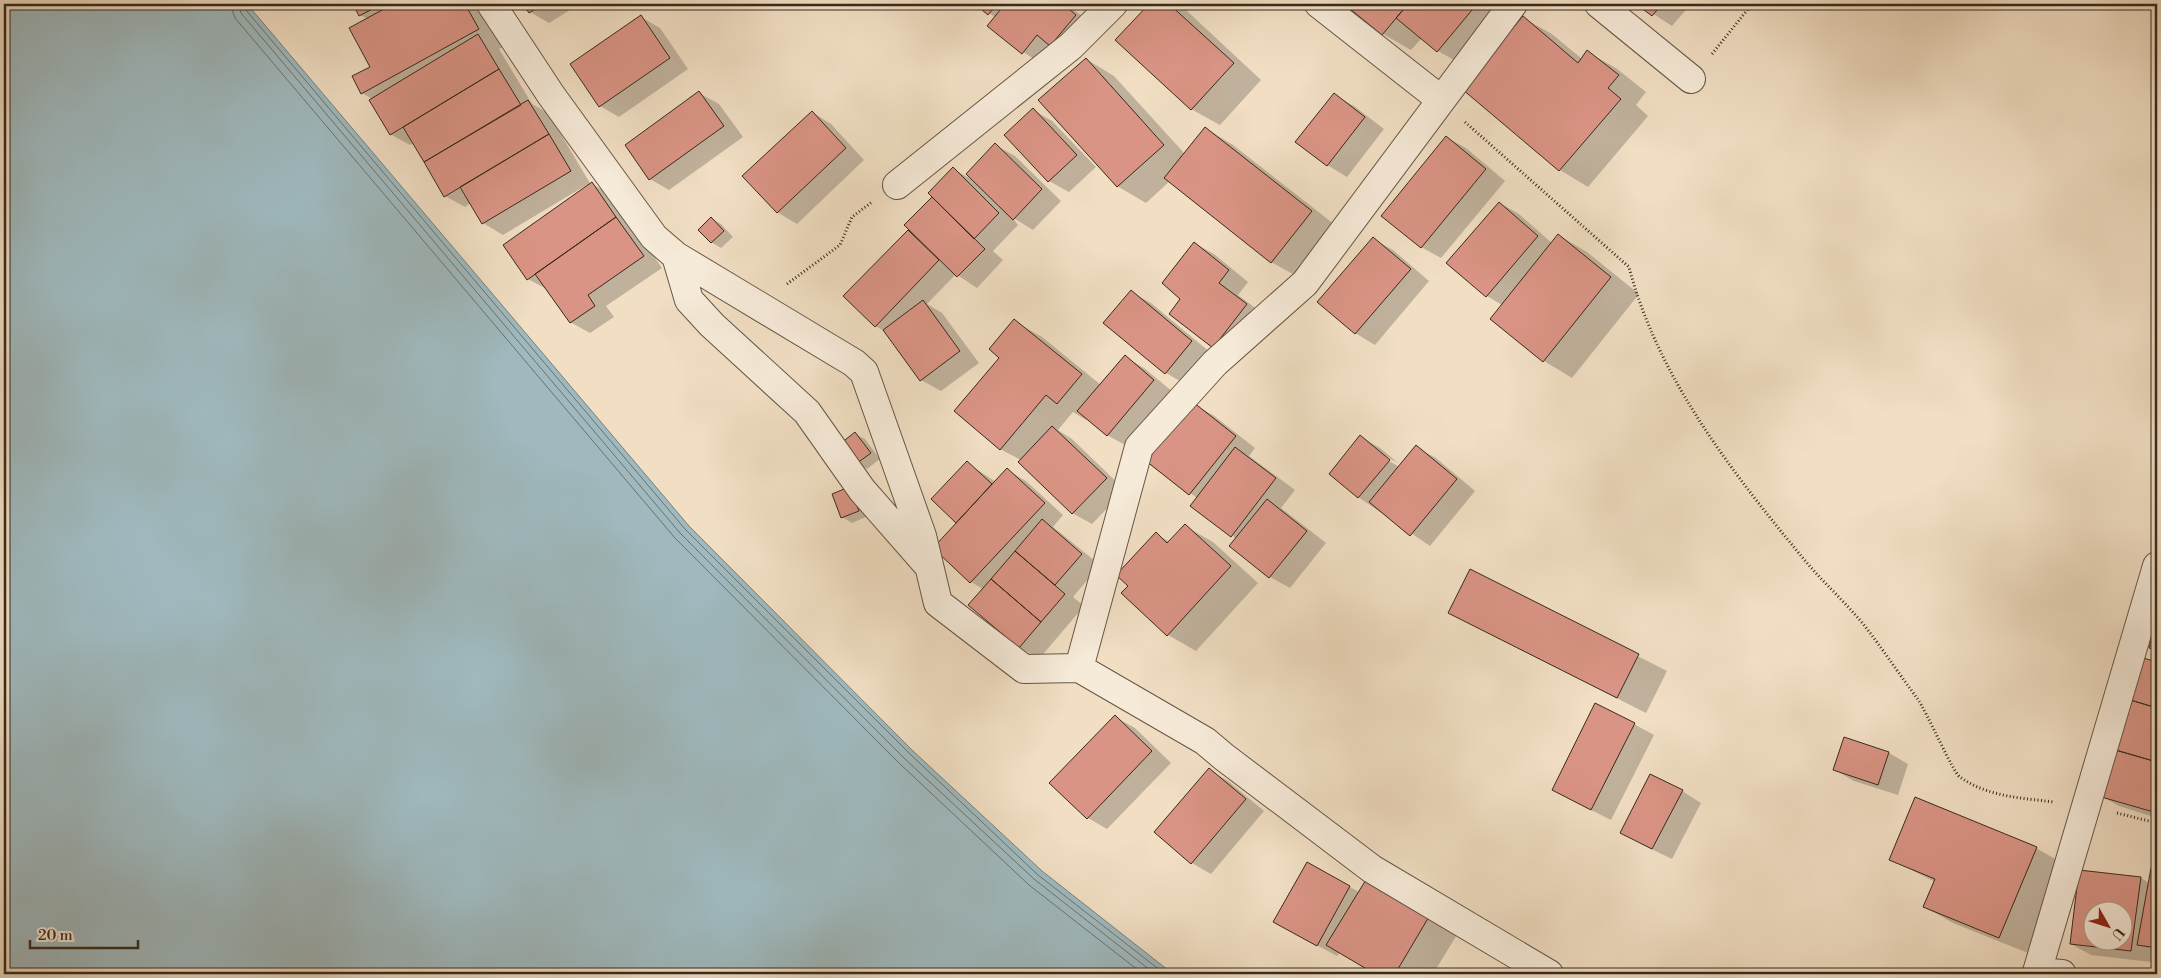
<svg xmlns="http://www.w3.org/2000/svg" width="2161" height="978" font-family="'Libre Bodoni',serif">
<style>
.water{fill:#9fb9be;stroke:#75807d}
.shadow{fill:#0003;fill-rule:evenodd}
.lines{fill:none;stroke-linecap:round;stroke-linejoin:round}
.shore{stroke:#6b726d;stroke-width:1}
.building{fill:#da9485;stroke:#372a1c;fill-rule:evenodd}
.street-casing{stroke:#665746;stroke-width:30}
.path{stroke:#372a1c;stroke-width:3;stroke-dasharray:1 2.5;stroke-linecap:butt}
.street{stroke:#f6ead8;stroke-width:28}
</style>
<rect width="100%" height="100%" fill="#f1dec3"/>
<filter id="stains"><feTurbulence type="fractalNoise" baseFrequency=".004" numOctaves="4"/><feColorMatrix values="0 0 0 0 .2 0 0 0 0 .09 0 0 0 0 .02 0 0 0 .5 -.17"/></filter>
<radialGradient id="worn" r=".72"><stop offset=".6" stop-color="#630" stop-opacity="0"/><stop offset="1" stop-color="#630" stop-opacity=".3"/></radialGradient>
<path class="water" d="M4,4H247L689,526L912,750L1042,871L1173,974H4Z"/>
<path class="shadow" d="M354,4H484L507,45L499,49L532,104L548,113L590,183L503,235L483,223L471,203L465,207L445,196L414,143L410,145L390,134L372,99L362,93L372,67L368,19L360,15Z
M525,4H577L578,5L549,23L530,12Z
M977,4H1067L1095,27L1042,64L1023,52L996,18Z
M1151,4H1174L1187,11L1261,80L1220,125L1191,109L1117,40Z
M1346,4H1518L1466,67L1438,51L1422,38L1411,50L1383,34Z
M1638,4H1691L1672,26Z
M641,17L660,28L688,69L619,117L600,106Z
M1523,18L1552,34L1582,59L1587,52L1616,68L1646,92L1636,105L1648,116L1588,187L1560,170L1464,89Z
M1086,59L1114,76L1185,154L1205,128L1233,145L1339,228L1300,278L1271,262L1170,181L1146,203L1117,186Z
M699,93L719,104L743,137L669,190L650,179Z
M1334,95L1354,106L1384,129L1347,177L1327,165Z
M1033,110L1052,121L1096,167L1069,192L1049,181L1006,135Z
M812,112L831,124L864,160L797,224L777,212Z
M1446,137L1466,148L1505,181L1441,258L1421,247Z
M995,145L1015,156L1061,201L1033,230L1012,217L1018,225L993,251L1003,260L977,288L956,274L927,304L942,313L979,363L941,391L921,380L886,332L875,326L845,296L910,230L953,169L973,180Z
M592,184L612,195L662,268L606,306L614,317L590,333L570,322L548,290L528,279Z
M1500,203L1519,214L1552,243L1558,235L1587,252L1639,294L1572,378L1544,361L1491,319L1502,305L1487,296L1448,263Z
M711,218L721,224L733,237L721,248L711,242Z
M1373,239L1393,250L1429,281L1375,345L1355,333Z
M1194,243L1214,254L1248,282L1238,295L1266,316L1213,347L1182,299Z
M1131,292L1151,303L1211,353L1185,384L1166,373L1105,323Z
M1014,321L1042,337L1101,385L1125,357L1144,368L1173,392L1127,446L1107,435L1087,418L1086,420L1073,412L1058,430L1072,439L1125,490L1092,524L1072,513L1021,460L1000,449L1001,357Z
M1193,404L1213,415L1255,448L1249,456L1295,490L1281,508L1326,543L1290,588L1270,577L1231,545L1236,539L1197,498L1148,461Z
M855,434L865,439L880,459L867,469L857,463Z
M1361,437L1380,448L1398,463L1385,456L1384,458L1401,468L1416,447L1436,458L1475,491L1430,546L1358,497Z
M967,463L996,482L1007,470L1026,481L1063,515L1053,527L1100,565L1073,597L1084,606L1039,659L1019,647L983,589L971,582L934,548L958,523L933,499Z
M849,489L868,516L852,523L842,517Z
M1185,526L1213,542L1258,583L1196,651L1168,635L1130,586L1156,534L1170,542Z
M1470,571L1667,671L1646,713L1449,613Z
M2141,658L2157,663V818L2119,806L2099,795Z
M1115,717L1135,728L1171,763L1107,829L1088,818L1051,783Z
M1634,724L1654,735L1611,820L1573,801Z
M1845,738L1889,753L1908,764L1898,795L1854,781L1835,770Z
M1209,770L1228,781L1264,811L1211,874L1192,863Z
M1682,791L1701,803L1672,859L1641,844Z
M2036,848L2064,864L2028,953L1953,923L1925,907L1935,882L1890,859Z
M1307,864L1359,892L1367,879L1458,933L1433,974H1377L1340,952L1337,956L1294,933Z
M2152,870L2157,871V955L2152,952L2151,962L2091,955L2071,944L2080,871L2141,878L2149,883ZM2094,910H2124V940H2094Z"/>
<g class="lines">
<path class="shore" d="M230,4L235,18L675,538L899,763L1029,885L1143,974
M238,4L241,13L680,533L904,758L1034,879L1155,974
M244,4L245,9L685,529L909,753L1038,875L1165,974"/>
</g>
<path class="building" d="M353,4H382L359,16Z
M393,4H465L479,29L361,94L352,76L370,67L349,28Z
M523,4H543L529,13Z
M975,4H997L988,15Z
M1005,4H1063L1076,15L1050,46L1037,35L1022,54L987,26Z
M1149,4H1169L1234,63L1191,110L1115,40Z
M1344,4H1408L1382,35Z
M1408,4H1477L1437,52L1396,18Z
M1636,4H1662L1652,16Z
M641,15L670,58L599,107L570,64Z
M1523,16L1578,63L1587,50L1619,75L1608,88L1621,99L1559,171L1462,89Z
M478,34L499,69L390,135L369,100Z
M1086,58L1164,145L1117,187L1038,100Z
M499,69L521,105L424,162L403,127Z
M699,91L724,126L649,180L625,145Z
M1334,93L1365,117L1327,166L1295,142Z
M528,100L549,134L444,197L424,162Z
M1033,108L1077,155L1048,182L1004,135Z
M812,111L846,148L777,213L742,176Z
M1205,127L1312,211L1271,263L1164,178Z
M549,134L571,171L482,224L460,187Z
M1446,136L1486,169L1421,248L1381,216Z
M995,143L1042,189L1013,220L966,174Z
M953,167L999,213L974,239L928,193Z
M592,182L616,217L527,280L503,245Z
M932,197L985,249L957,277L904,225Z
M1499,202L1538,236L1486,297L1446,263Z
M616,217L644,256L588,295L595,306L570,323L535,274Z
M711,217L724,231L711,243L698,230Z
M908,230L939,260L875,327L843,296Z
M1558,234L1611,277L1543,362L1490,319Z
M1373,237L1411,269L1355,334L1317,302Z
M1194,242L1229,270L1219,283L1247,304L1213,348L1169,314L1180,299L1162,283Z
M1131,290L1192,341L1165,374L1103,323Z
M923,300L960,351L920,381L883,330Z
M1014,319L1082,374L1057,404L1046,395L1000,450L954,411L999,358L989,349Z
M1125,355L1154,380L1107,436L1077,411Z
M1193,402L1236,436L1189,495L1146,461Z
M1052,426L1107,478L1072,514L1018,462Z
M855,432L871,453L856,464L840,444Z
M1360,435L1390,460L1358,498L1329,474Z
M1416,445L1457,479L1410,536L1369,502Z
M1235,447L1276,478L1231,537L1190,506Z
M967,461L992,484L956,523L931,499Z
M1007,468L1045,503L970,583L933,548Z
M849,487L859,511L841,518L832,494Z
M1267,499L1307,531L1269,578L1229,546Z
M1042,519L1082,554L1055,585L1015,551Z
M1185,524L1231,566L1167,636L1121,593L1128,586L1116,575L1156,532L1167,543Z
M1015,551L1065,594L1041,622L991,579Z
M1470,569L1639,654L1617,698L1448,613Z
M991,579L1041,622L1019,648L968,605Z
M2157,615V650L2149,648Z
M2140,657L2157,662V708L2127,699Z
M2127,699L2157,708V762L2112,749Z
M1595,703L1635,723L1591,810L1552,790Z
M1115,715L1152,751L1087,819L1049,783Z
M1844,737L1889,752L1878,785L1833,770Z
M2112,749L2157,762V813L2098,796Z
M1209,768L1246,799L1191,864L1154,832Z
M1650,774L1683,790L1652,849L1620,833Z
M1915,797L2037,847L1999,938L1923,907L1935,879L1889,860Z
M1307,862L1350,886L1317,946L1273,922Z
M2151,868L2157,869V948L2137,945Z
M2079,870L2141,877L2131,951L2070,944ZM2094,910H2124V940H2094Z
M1367,878L1430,915L1395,974H1375L1326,945Z"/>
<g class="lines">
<g class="street-casing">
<path id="street" d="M491,4L551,95L654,237L676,256L854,363L864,372L922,536L938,603L1024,669L1079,668L1205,741L1224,757L1372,869L1549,974
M1319,4L1440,99
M1599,4L1691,79
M897,185L1071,46L1113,4
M676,256L689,300L712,325L807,412L862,490L926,563
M1079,668L1139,447L1215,363L1305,283L1513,4
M2037,972L2157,566
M2036,974L2037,972L2062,974"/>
</g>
<path class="path" d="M1712,54L1752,4
M1465,122L1629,267C1658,379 1735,476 1807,563C1825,584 1846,603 1864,625C1882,648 1899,674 1917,698C1927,712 1953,773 1960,777C1988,797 2022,798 2054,802
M787,284L840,245L852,217L872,202
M2117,813L2157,823"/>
<use href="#street" class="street"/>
</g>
<rect width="2161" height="978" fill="none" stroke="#f1dec3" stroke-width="20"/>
<rect x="5" y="5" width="2151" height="968" fill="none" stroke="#372a1c" stroke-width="2.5"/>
<rect x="10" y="10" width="2141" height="958" fill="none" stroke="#372a1c"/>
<g transform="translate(2108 926) rotate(129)"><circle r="24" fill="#f6ead8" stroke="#aa9d8d"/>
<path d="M0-4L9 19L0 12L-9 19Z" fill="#8f2418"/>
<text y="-8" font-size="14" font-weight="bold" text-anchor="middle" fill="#372a1c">U</text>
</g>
<path d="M30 940v8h108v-8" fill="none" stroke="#372a1c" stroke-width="2.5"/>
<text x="38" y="940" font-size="15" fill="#372a1c" stroke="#f6ead8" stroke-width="4" paint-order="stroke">20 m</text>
<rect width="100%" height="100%" filter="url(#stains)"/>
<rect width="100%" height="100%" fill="url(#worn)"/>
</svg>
